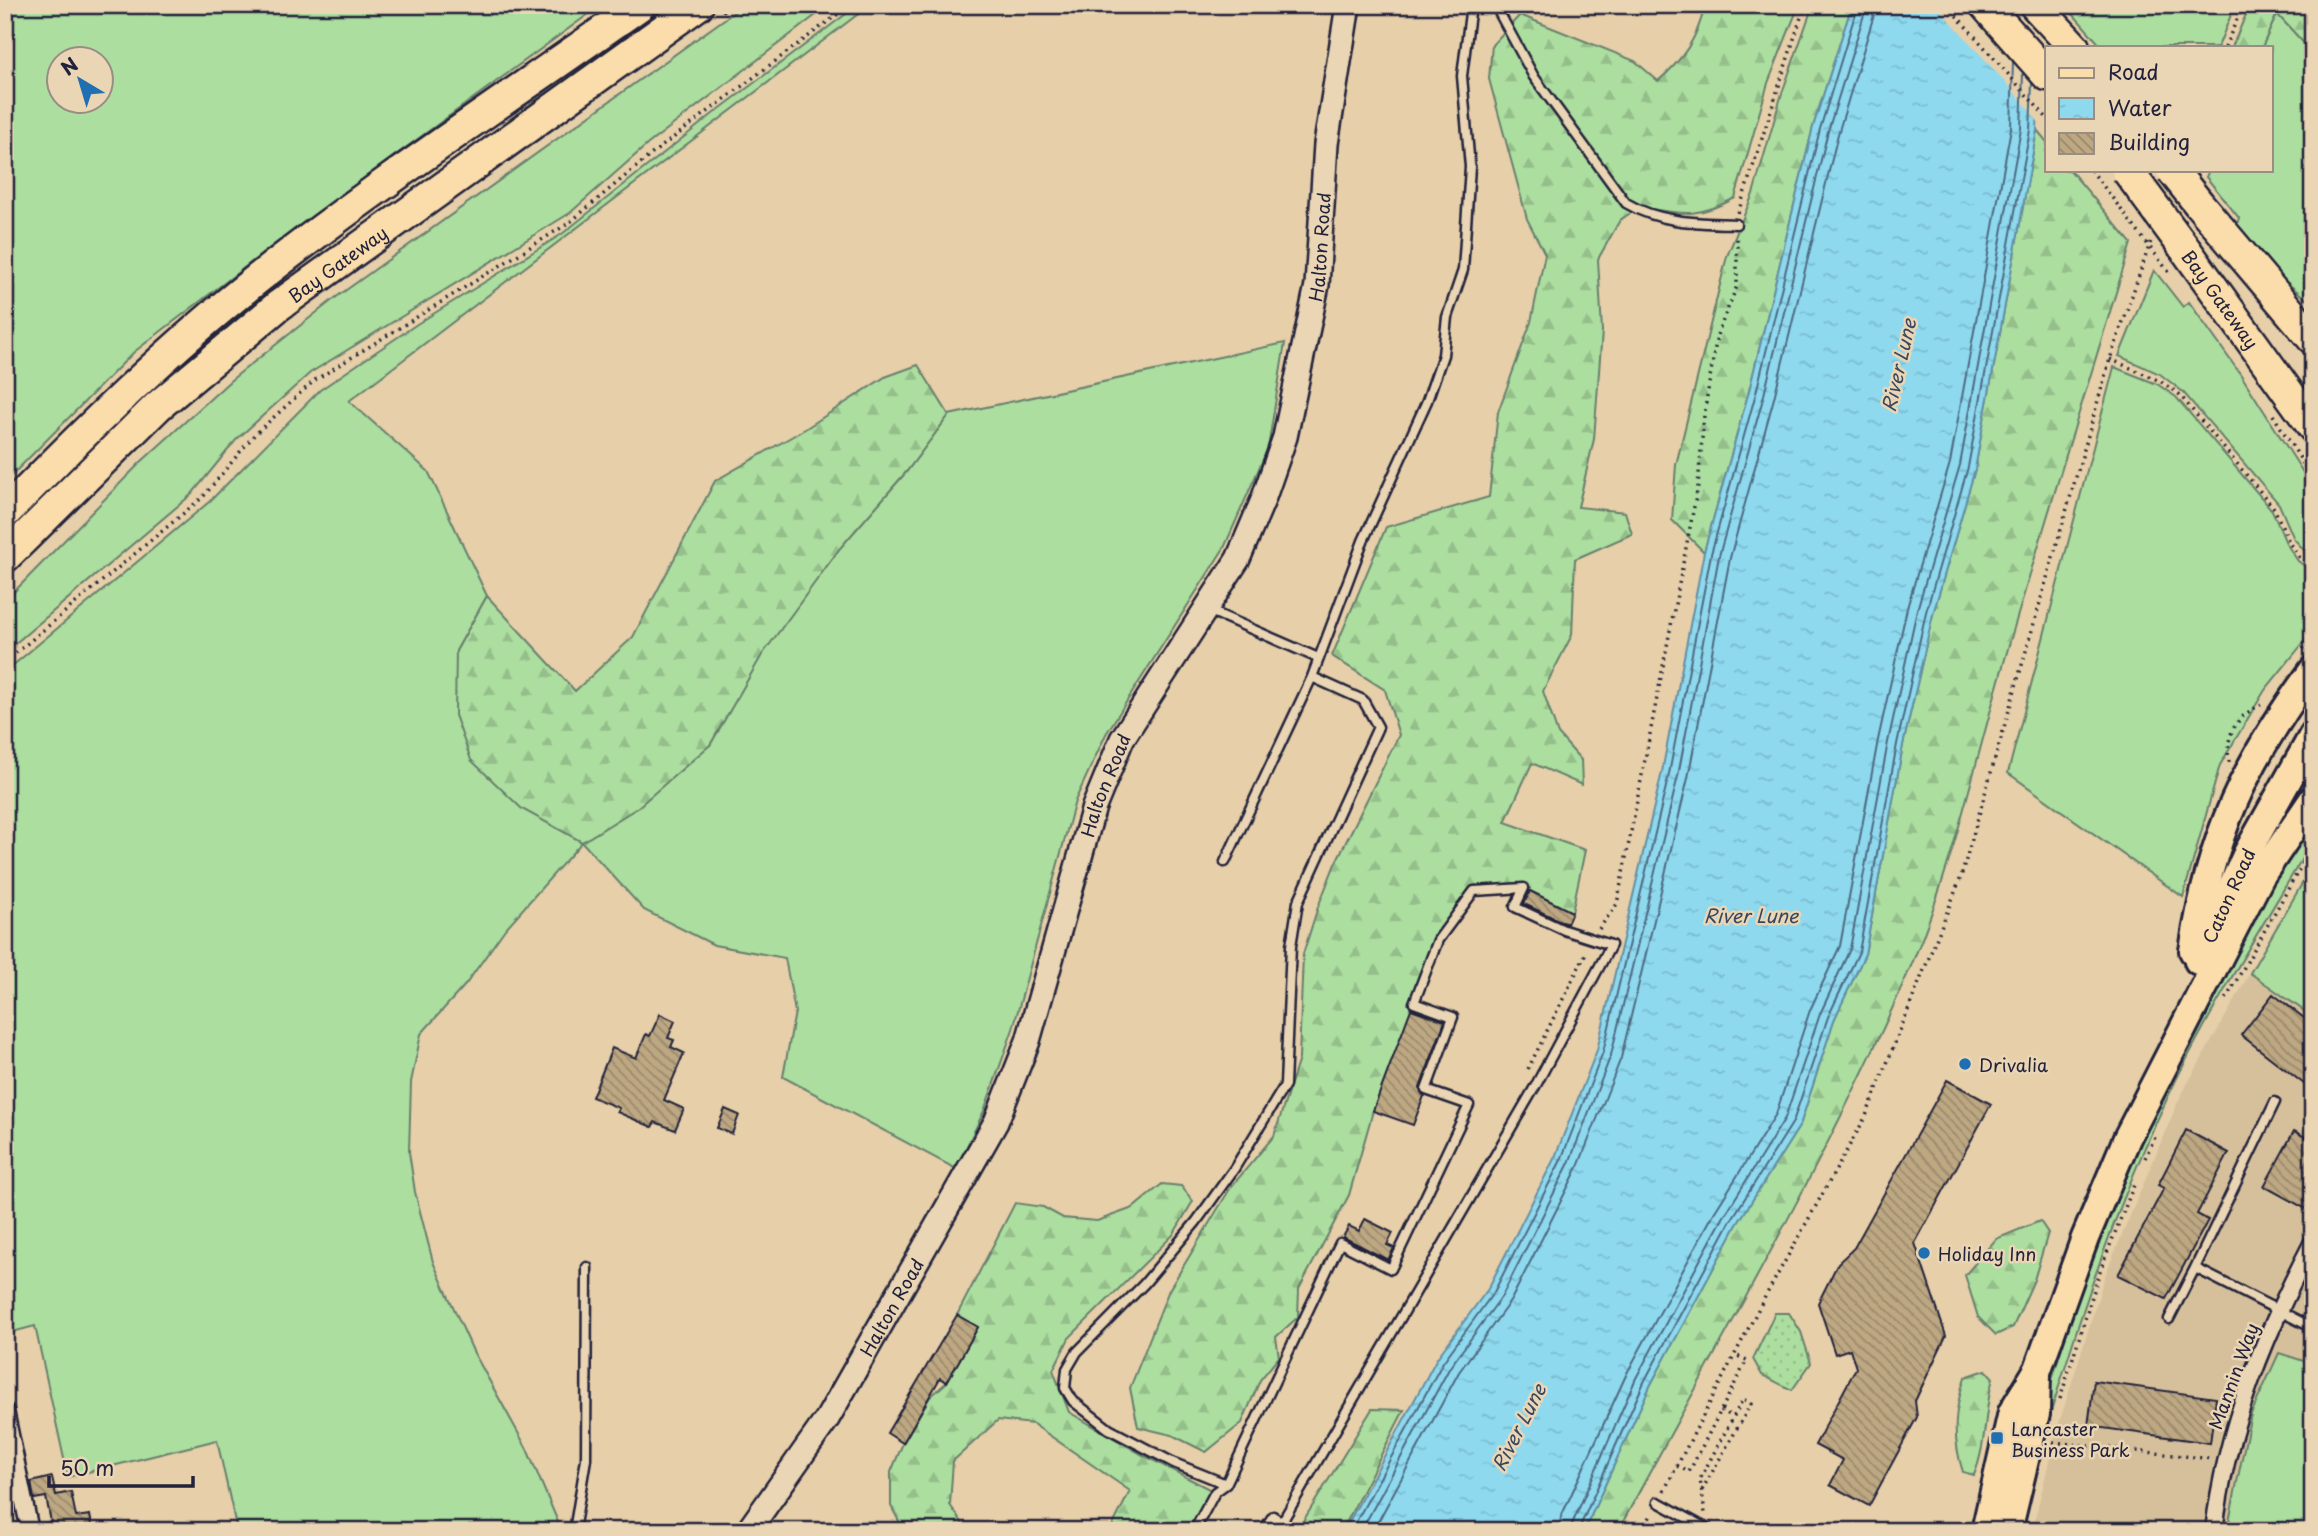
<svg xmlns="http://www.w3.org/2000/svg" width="2318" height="1536" font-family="'Playpen Sans',sans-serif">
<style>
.built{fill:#d6c09b}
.grass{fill:#acde9f;stroke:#67806d;stroke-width:2;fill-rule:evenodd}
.forest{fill:url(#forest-firs);stroke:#67806d;stroke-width:2}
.park{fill:url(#park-dots);stroke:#67806d;stroke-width:2}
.water{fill:url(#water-ripples);stroke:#6390a6;stroke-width:2}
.pier{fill:#e6cfa9}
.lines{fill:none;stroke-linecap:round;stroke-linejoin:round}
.shore{stroke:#4d6b83;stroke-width:2}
.building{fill:url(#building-back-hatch);stroke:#22223b;stroke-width:2}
.lane-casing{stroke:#22223b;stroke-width:13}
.street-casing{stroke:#22223b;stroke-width:21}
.secondary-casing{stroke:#22223b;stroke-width:28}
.primary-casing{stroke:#22223b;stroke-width:32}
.highway-casing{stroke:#22223b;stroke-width:35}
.path{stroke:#22223b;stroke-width:3.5;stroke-dasharray:2 5;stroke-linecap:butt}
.lane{stroke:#ead5b4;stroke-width:8}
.street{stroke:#ead5b4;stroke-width:16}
.secondary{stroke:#ead5b4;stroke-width:23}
.primary{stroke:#fbddab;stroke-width:26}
.highway{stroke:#fbddab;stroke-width:30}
.highway-bridge-casing{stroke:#22223b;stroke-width:35;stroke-linecap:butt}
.path-bridge{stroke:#22223b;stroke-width:3.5;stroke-dasharray:2 5;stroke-linecap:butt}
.highway-bridge{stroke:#fbddab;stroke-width:30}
.poi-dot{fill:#1f6fb2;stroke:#ead5b4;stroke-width:2.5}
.labels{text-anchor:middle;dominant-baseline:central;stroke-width:5;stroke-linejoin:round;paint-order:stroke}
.street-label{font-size:18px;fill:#22223b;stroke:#ead5b4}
.poi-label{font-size:18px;fill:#22223b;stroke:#ead5b4;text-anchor:start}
.water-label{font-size:19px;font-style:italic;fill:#38475f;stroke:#ead5b4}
</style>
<defs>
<pattern id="forest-firs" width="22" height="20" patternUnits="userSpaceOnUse" patternTransform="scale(1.75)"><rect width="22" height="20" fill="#acde9f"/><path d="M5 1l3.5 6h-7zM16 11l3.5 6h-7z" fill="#94be8a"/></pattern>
<pattern id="park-dots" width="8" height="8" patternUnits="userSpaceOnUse" patternTransform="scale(1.75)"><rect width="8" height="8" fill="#acde9f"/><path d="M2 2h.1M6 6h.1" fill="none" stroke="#94be8a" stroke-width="1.8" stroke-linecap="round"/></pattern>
<pattern id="water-ripples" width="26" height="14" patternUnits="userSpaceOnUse" patternTransform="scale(1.75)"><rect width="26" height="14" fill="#8ed9ee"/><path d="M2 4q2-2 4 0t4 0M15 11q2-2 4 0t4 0" fill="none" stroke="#7abacd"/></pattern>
<pattern id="building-back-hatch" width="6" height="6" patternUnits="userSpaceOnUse" patternTransform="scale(1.75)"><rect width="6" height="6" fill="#bda882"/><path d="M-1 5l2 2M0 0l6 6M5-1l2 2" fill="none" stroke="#99886c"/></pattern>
</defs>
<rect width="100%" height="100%" fill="#e6cfa9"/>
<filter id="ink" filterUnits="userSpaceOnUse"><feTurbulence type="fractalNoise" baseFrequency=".0143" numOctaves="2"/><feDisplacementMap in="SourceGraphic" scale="14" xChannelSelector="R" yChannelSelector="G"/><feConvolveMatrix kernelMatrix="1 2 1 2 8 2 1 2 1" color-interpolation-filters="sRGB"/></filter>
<g filter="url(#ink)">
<path class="built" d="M2250,973L2313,1017V1364L2279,1353L2251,1414L2227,1531H2032L2056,1433L2106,1273L2180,1097Z"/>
<path class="grass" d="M5,5H601L300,225L134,352L5,482ZM60,60H102V102H60Z
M744,5H829L648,144L570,213L310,373L236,440L192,494L5,652V601L141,462L231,380L335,298Z
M858,5H870L349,401L428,471L487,596L456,651L710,745L761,655L840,548L907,471L949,415L1285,343L1268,448L1224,548L1106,734L1075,801L1013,1029L984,1111L956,1169L783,1077L795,1012L785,958L714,945L644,910L582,842L505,929L466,984L421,1034L411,1082L409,1152L415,1192L433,1262L473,1351L527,1449L558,1522V1531H237L217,1440L68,1477L35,1326L5,1334V1075L13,1073L5,1041V672L209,502L320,390L417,324L562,234L714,113Z
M2065,5H2235L2218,47H2102Z
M2277,14L2313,53V305L2277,274L2236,226L2239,218L2206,177L2209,170H2271V47H2262Z
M2154,270L2183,307L2189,302L2241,375L2313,488V560L2294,539L2279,504L2183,392L2160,374L2119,356Z
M2114,367L2157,384L2176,397L2272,510L2286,543L2298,561L2313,572V631L2265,690L2220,765L2183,897L2008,773Z
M2313,816V840C2267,918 2219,995 2178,1076C2133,1167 2098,1261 2068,1358C2051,1411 2034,1463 2025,1517L2020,1516C2044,1372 2099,1238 2157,1105C2179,1055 2198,1002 2225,955C2253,908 2284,862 2313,816Z
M2313,865V1017L2250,973Z
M2279,1353L2313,1364V1531H2227L2251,1414Z"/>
<path class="forest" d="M1705,5H1799L1768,83L1735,198C1696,219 1683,214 1640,207L1620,220L1598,259L1602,331L1594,439L1578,507L1625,512L1632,534L1575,559L1572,635L1543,691L1558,734L1581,760L1582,785L1532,763L1505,822L1585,850L1572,912L1524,888L1475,891L1438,940L1373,1111L1349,1195L1299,1289L1298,1317L1276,1337L1279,1357L1260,1380L1242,1423L1206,1452L1172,1435L1138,1427L1130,1388L1169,1290L1231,1187L1274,1136L1299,1059L1303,954L1318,907L1335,864L1399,735L1385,690L1332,656L1386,527L1489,497L1498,412L1531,322L1545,254L1527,219L1489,79L1492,45L1520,15L1635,61L1658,81C1683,60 1698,37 1705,5Z
M1813,5H1852L1813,127L1749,391L1704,552L1672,520L1676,465L1727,256L1753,194L1782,93Z
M2250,5H2313V53L2277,14L2262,47H2232Z
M2037,130L2047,142V170H2070L2131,243C2089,382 2045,520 2005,659C1975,762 1953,867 1911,966C1827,1161 1718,1344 1618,1531H1584L1650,1386L1736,1226L1800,1125L1834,1020L1865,954L1903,745L1933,614L1975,469Z
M918,365L949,415L907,471L840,548L762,655L710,745L637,808L582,842L522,809L471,760L455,715L456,651L487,596L575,691L633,637L715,481L805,429L885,377Z
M1162,1184L1181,1186L1193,1201L1173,1235L1069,1338L1053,1370L1069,1412L1143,1455L1215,1492L1194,1531H1110L1130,1491L1033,1424L998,1420L953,1461L950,1505L968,1531H904L891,1506V1472L903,1443L930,1397L947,1382L978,1327L957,1315L1015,1203L1043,1207L1063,1218L1097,1221L1133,1208Z
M2040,1221L2048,1233L2034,1280L2013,1327L1996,1335L1978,1317L1965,1275L1996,1239Z
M1986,1370L1993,1378C1984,1410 1987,1444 1974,1475L1963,1472C1952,1438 1954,1411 1965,1377Z
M1372,1409L1404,1410L1342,1531H1297Z"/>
<path class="park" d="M1775,1313H1789L1801,1332L1811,1363L1792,1390L1762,1375L1753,1359Z"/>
<path class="water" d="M1852,5H2042L2037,130L1975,469L1933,614L1903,745L1865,954L1834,1020L1800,1125L1736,1226L1650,1386L1584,1531H1344L1437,1358L1488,1289L1555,1157L1597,1050L1662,772L1704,552L1749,391L1813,127Z"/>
<path class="pier" d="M1936,5H2046L2040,124L2022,101Z"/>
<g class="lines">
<path class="shore" d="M1351,1531L1443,1362L1494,1292L1561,1160L1603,1052L1669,774L1711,554L1756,393L1820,129L1858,5
M1361,1531L1450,1367L1502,1296L1569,1163L1611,1055L1678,776L1719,556L1764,395L1828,131L1867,5
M1373,1531L1459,1372L1511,1300L1578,1167L1621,1058L1688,778L1730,558L1774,398L1838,134L1877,5
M1559,1531L1561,1517L1627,1373L1714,1213L1776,1114L1810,1010L1840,946L1878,740L1907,608L1950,463L2011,128L2013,62
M1569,1531L1636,1378L1723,1218L1785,1118L1820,1014L1850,949L1888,742L1917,610L1960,465L2021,129L2023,73
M1578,1531L1644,1382L1730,1222L1793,1122L1828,1017L1859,952L1897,744L1926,612L1968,467L2030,130L2032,83"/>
</g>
<path class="building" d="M1530,891L1572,912L1567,924L1524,904Z
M2273,994L2313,1025V1091L2241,1035Z
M1411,1009L1445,1021L1420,1088L1424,1096L1413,1125L1373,1111Z
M660,1014L675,1021L668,1038L674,1040L671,1047L684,1053L664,1100L684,1109L675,1130L655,1122L652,1127L617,1112L619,1108L592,1097L612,1048L636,1058L646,1034L650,1036Z
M1947,1080L1991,1104L1915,1243L1946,1336L1915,1401L1917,1417L1869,1506L1830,1485L1843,1460L1815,1445L1856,1368L1850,1349L1835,1354L1818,1303L1838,1263L1854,1248Z
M725,1109L739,1115L732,1134L717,1128Z
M2186,1130L2229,1153L2197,1214L2208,1220L2166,1299L2118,1275L2164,1188L2158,1185Z
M2294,1131L2313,1141V1198L2306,1209L2264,1186Z
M1365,1219L1393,1233L1387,1245L1394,1248L1388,1260L1343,1237L1349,1226L1359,1231Z
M957,1315L978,1327L947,1382L940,1378L903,1443L887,1433Z
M2094,1381L2216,1398L2210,1443L2088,1426Z
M52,1477L56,1495L71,1492L76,1517L90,1515L93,1531H46L45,1523L51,1522L46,1497L34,1499L31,1482Z
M5,1486H10L13,1502L5,1504Z"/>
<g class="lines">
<g class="lane-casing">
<path id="lane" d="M1495,5L1534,77L1626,203C1659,223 1698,223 1736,224
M1208,610L1318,658
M1225,862L1312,677
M2195,1268L2275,1102
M2169,1319L2195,1268L2313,1328
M1226,1484L1174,1463L1109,1429L1073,1401L1065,1388L1067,1369L1077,1352L1144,1284L1196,1222L1234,1169L1285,1085L1291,946L1298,902L1378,727L1363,700L1312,677L1363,541L1427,401L1443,355L1447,317L1463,270L1470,167L1462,76L1471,5
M1658,1502L1711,1531
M574,1531L586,1459L587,1267
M1194,1531L1215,1492L1226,1484L1340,1243L1391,1269L1469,1105L1426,1090L1453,1017L1414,1003L1438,940L1474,891L1524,888L1515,907L1564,930L1611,945L1536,1085L1282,1522L1273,1516L1263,1531"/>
</g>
<g class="street-casing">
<path id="street" d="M5,1411L30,1531
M2214,1531C2226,1427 2265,1334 2313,1242"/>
</g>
<g class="secondary-casing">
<g id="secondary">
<path id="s1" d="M748,1531L827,1419L996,1122L1028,1041L1094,807L1122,739L1238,559L1263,500L1285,437L1317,285L1326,144L1348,5"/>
</g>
</g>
<g class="primary-casing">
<g id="primary">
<path d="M2193,951C2210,837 2245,762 2313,670"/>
<path id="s2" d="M2198,961L2247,853L2313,735"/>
<path d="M1985,1531L2012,1412L2038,1369L2085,1238L2127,1138L2261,876L2313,799"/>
<path d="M2008,1531L2036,1414L2037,1374"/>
</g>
</g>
<g class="highway-casing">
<g id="highway">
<path d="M1985,5L2047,75"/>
<path d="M2035,5L2074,47"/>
<path d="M2199,204L2313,339"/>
<path id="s3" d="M2183,246L2313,427"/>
<path d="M5,513C86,430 170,347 261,276C383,180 513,95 640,5"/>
<path id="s4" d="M5,557L158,406L278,306L698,5"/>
</g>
</g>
<path class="path" d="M1947,5L2047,118
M722,11L730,5
M2225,47L2243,5
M1738,213L1805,5
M2110,359L2160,381L2179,394L2274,508L2290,544L2300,558L2313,566
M2273,415L2313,479
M2303,649L2313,636
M5,662L203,497L254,435L315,380L569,223L653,153L850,5
M2229,762C2225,735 2236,716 2261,705
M1599,929L1617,904L1698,486L1704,415L1717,335L1737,286V238
M2226,999L2313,845
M1528,1069L1587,951
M2145,1158L2157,1133
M2060,1399L2101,1268L2134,1185
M1721,1410L1733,1417
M2053,1442L2212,1459
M1677,1466L1689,1472L1747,1360L1735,1355
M1702,1490L1751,1404L1743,1399L1700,1479L1705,1513
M1664,1491L1760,1306L1866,1116L1961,877L2110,359L2151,241
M1643,1531L1652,1513"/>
<use href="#lane" class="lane"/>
<use href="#street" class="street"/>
<use href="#secondary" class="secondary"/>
<use href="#primary" class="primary"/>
<use href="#highway" class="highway"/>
<g class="highway-bridge-casing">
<path id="highway-bridge" d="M2127,170L2183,246
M2172,170L2199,204"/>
</g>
<path class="path-bridge" d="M2091,170L2171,275"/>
<use href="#highway-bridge" class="highway-bridge"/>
</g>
</g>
<g class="poi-dot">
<circle cx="1965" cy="1064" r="7"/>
<circle cx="1924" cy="1253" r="7"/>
<rect x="1990" y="1431" width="14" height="14" rx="3.5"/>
</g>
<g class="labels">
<g class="street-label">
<text stroke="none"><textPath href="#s1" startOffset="1421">Halton Road</textPath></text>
<text stroke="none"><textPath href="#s4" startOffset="444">Bay Gateway</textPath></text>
<text stroke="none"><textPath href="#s3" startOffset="65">Bay Gateway</textPath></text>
<text stroke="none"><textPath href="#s1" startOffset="833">Halton Road</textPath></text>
<text stroke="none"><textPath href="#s2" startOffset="72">Caton Road</textPath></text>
<text stroke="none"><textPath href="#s1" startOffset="266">Halton Road</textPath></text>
<text transform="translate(2233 1376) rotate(-70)">Mannin Way</text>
</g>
<g class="poi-label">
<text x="1979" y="1064">Drivalia</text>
<text x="1938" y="1253">Holiday Inn</text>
<text x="2011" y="1428">Lancaster<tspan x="2011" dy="21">Business Park</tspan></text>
</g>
<g class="water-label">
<text transform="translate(1898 365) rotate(-77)">River Lune</text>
<text x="1751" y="915">River Lune</text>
<text transform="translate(1518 1427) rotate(-63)">River Lune</text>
</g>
</g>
<rect width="2318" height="1536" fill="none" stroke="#ead5b4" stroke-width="28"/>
<rect x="14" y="14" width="2290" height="1508" fill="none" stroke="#22223b" stroke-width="2.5" filter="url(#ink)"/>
<rect x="2045" y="46" width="228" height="126" fill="#ead5b4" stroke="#9a8d84" stroke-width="2"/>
<rect x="2059" y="68" width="35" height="10" fill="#fbddab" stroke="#9a8d84" stroke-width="2"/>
<text x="2108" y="80" font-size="21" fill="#22223b">Road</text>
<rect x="2059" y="98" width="35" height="21" fill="url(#water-ripples)" stroke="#9a8d84" stroke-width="2"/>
<text x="2108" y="116" font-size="21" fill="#22223b">Water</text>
<rect x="2059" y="133" width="35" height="21" fill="url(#building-back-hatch)" stroke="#9a8d84" stroke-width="2"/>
<text x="2108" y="150" font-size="21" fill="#22223b">Building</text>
<g transform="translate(80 80) rotate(322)"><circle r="33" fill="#ead5b4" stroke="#9a8d84" stroke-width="2"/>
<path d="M0-5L12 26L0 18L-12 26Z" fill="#1f6fb2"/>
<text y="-10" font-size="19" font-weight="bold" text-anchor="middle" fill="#22223b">N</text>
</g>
<path d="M49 1476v10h144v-10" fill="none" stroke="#22223b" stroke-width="3.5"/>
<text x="60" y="1476" font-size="21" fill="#22223b" stroke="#ead5b4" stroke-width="5" paint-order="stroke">50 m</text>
</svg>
